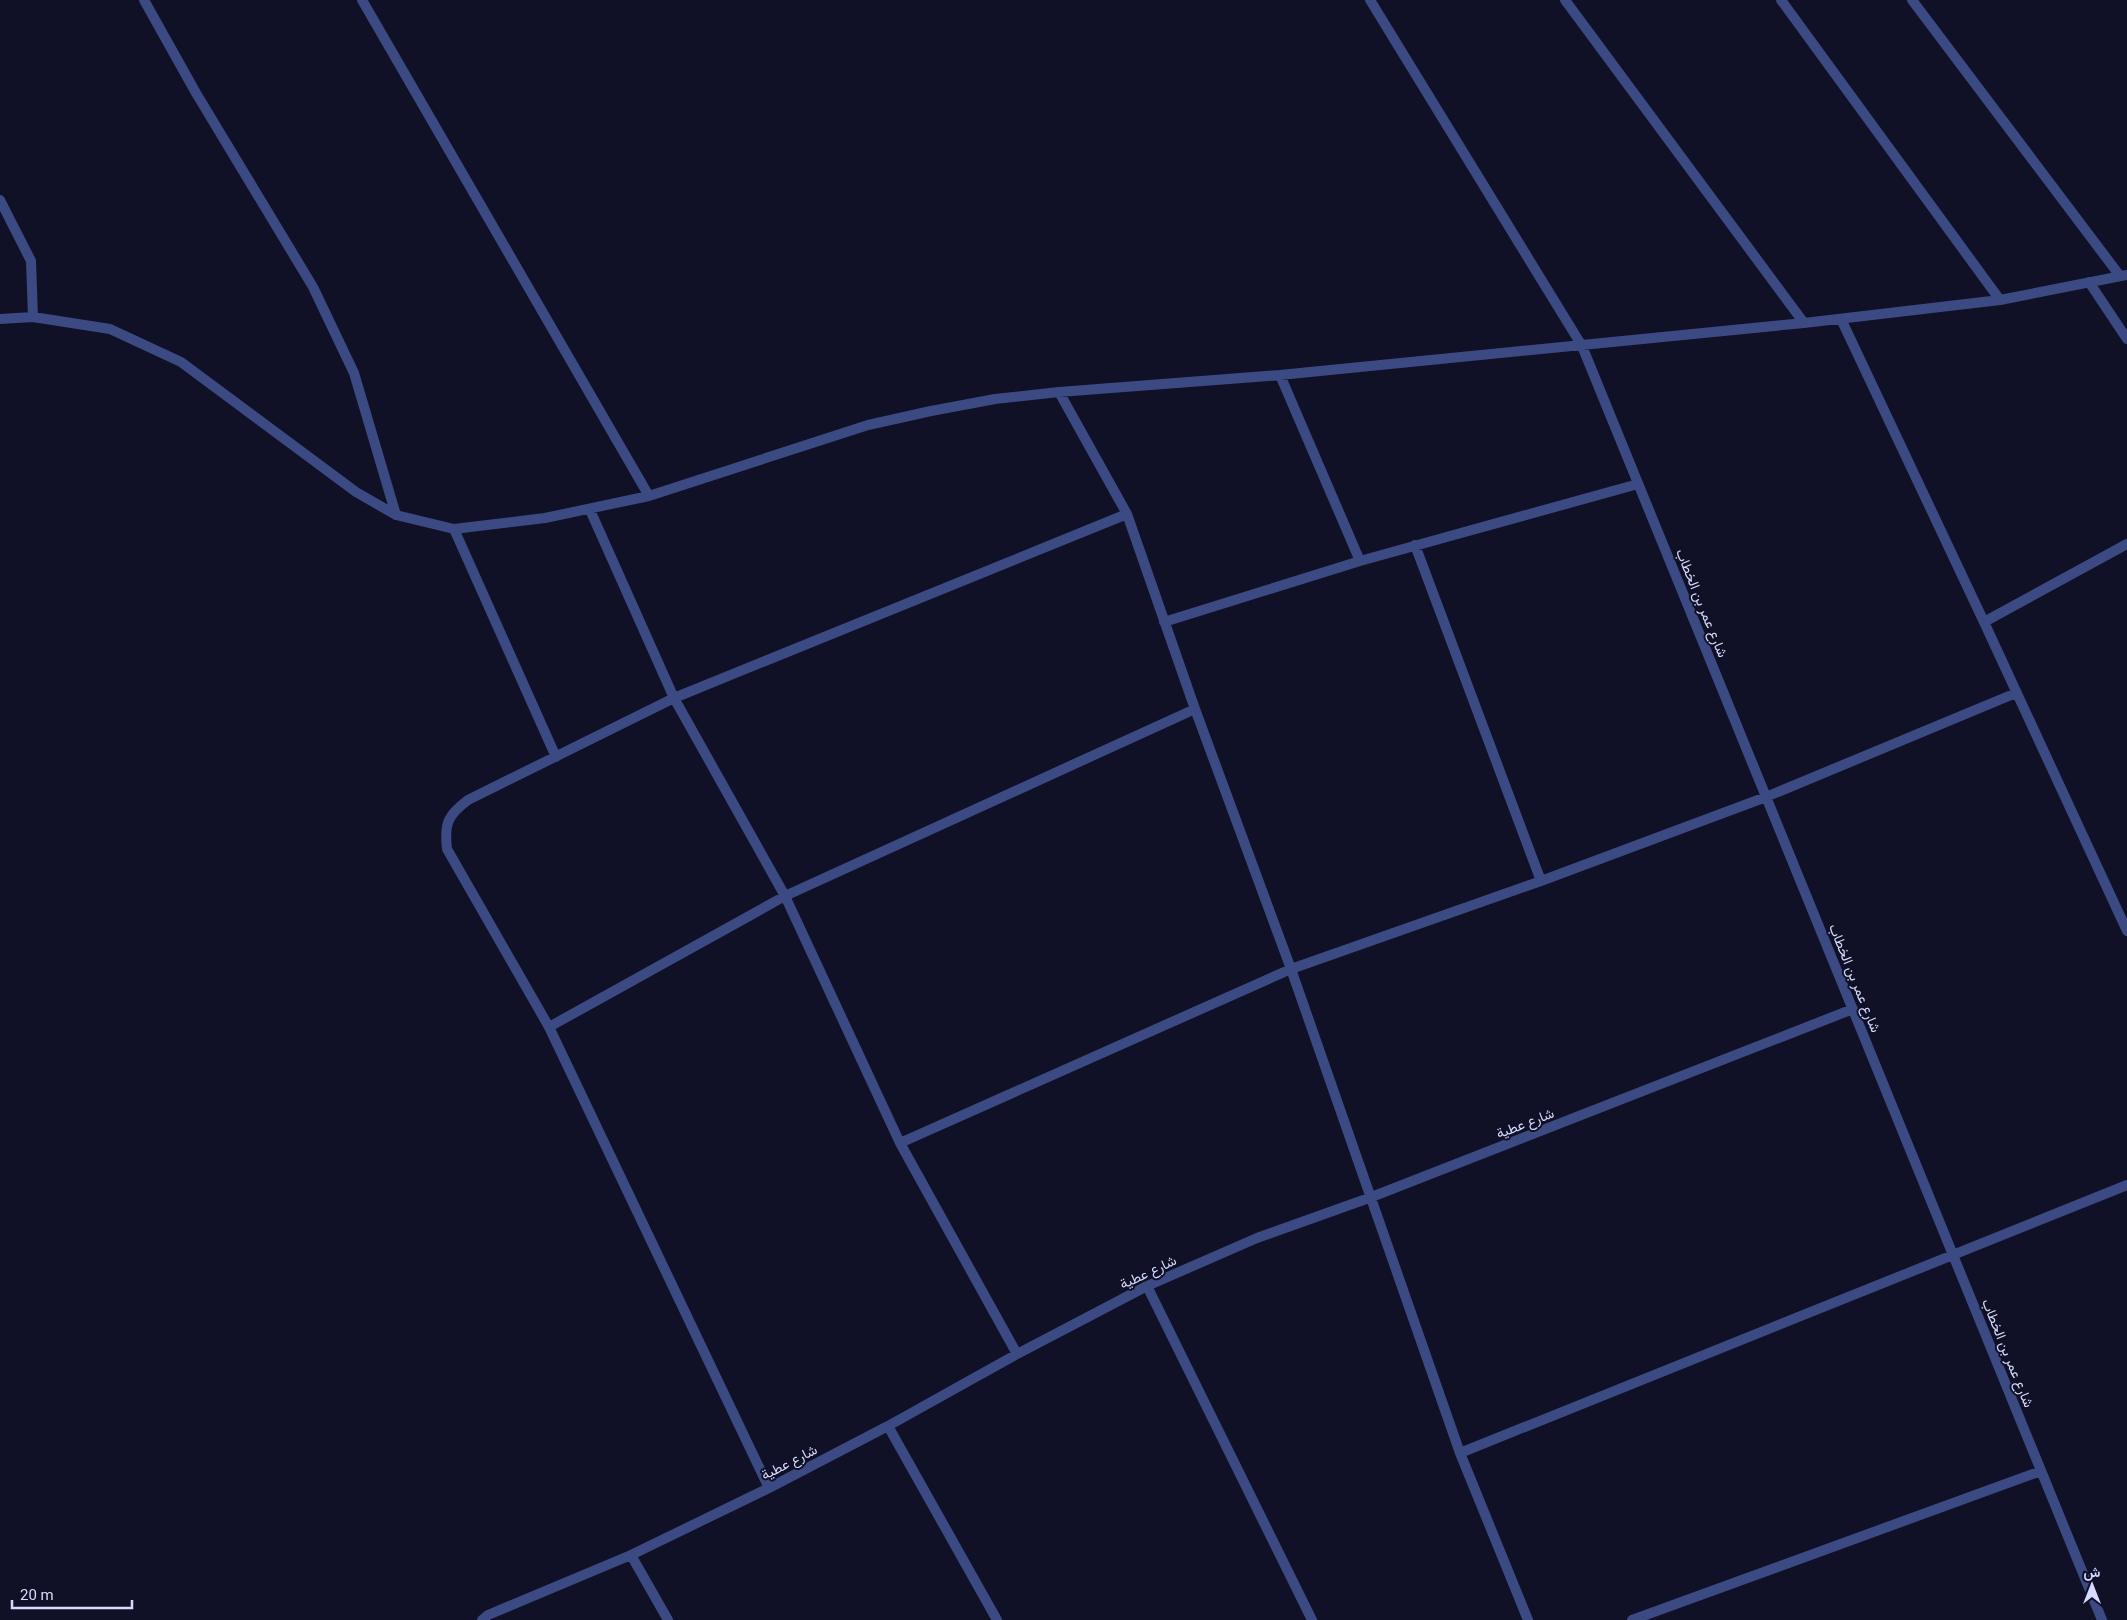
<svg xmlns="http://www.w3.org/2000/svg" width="2127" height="1620" font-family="Roboto,Vazirmatn,sans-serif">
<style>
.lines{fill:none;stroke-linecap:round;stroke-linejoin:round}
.street{stroke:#3c4a83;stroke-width:10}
.labels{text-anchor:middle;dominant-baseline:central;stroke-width:4;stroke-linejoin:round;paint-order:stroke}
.street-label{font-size:14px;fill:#d5dafe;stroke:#101126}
</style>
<rect width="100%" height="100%" fill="#101126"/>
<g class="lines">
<path class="street" d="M144,0L196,93L313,287L354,373L396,515
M362,0L649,496
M1370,0L1582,346L2102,1620
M1565,0L1804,323
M1781,0L2000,300
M1912,0L2120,276
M0,200L31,261L33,317
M2089,282L2127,339
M0,319L33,317L110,329L181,362L356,492L396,515L454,529L545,518L649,496L868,425L931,411L995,399L1059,392L1280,375L1804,323L2000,300L2127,275
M1841,319L1984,622L2127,931
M1280,375L1360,561
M1059,392L1127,514L1195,709L1291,969L1460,1453L1528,1620
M590,510L674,698L785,896L1195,709
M454,529L556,757
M1415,545L1541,881
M1164,622L1360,561L1638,484
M1984,622L2127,544
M549,1027L785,896L900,1143L1017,1354
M900,1143L1291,969L1541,881L1766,797L2016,693
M1147,1286L1312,1620
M888,1426L997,1620
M1460,1453L2127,1185
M769,1488L549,1027L447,849C444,823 448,815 468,800L674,698L1127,514
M631,1555L668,1620
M482,1620L488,1615L631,1555L769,1488L888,1426L1017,1354L1147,1286L1257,1238L1369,1198L1853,1009
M1632,1620L2041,1471"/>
</g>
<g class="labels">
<g class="street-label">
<text transform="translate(1702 603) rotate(68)">شارع عمر بن الخطاب</text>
<text transform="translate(1855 978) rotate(68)">شارع عمر بن الخطاب</text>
<text transform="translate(1525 1123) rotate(-21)">شارع عطية</text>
<text transform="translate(1148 1272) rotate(-25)">شارع عطية</text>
<text transform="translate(2008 1353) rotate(68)">شارع عمر بن الخطاب</text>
<text transform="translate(789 1462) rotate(-27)">شارع عطية</text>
</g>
</g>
<g transform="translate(2092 1585)" stroke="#101126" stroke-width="4" paint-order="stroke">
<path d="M0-4L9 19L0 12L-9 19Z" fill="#d5dafe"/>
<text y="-8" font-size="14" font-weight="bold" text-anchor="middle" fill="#d5dafe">ش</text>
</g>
<path d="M12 1600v8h120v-8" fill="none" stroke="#d5dafe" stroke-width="2.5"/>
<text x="20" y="1600" font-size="15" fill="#d5dafe" stroke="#101126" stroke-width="4" paint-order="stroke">20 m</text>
</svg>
